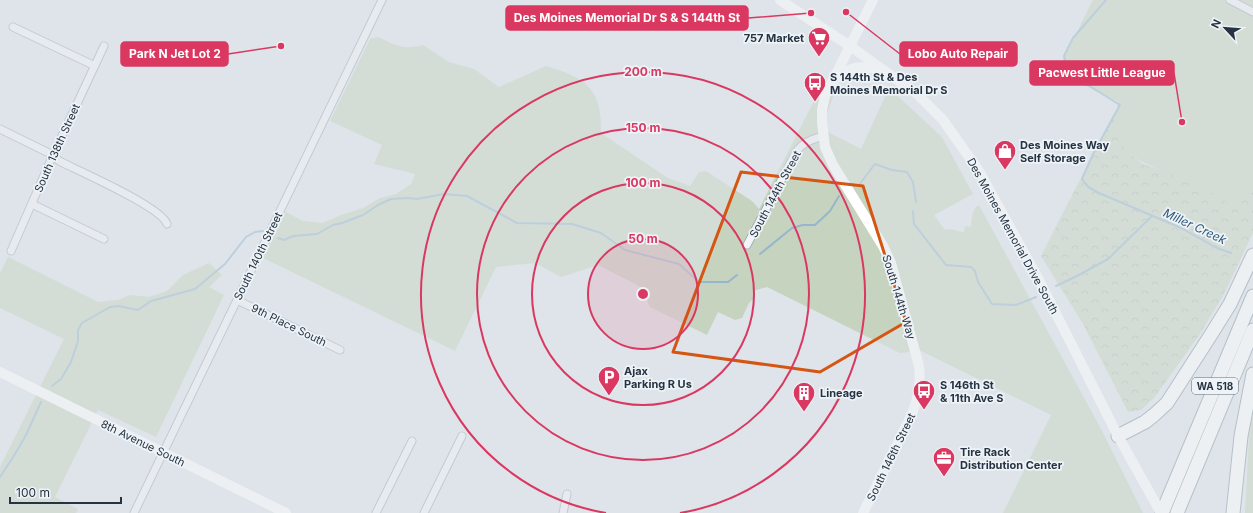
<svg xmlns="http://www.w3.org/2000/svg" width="1253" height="513" font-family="Inter,sans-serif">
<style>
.green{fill:#c6d4bf}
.forest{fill:url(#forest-crowns)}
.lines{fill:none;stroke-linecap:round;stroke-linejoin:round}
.stream{stroke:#96b6cd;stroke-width:2}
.street-casing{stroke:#a3abb4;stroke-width:9}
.highway-casing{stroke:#8493a1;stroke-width:15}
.street{stroke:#f2f4f7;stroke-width:7}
.secondary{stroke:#fff;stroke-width:10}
.highway{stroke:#fff;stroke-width:13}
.marked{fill:none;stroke:#d55511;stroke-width:3;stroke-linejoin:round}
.ring{fill:none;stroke:#da3861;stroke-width:2}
.labels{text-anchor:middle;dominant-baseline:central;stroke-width:3.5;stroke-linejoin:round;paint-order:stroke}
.shield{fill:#eef3f7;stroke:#626d78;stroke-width:1}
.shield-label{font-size:10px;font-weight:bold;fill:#263342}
.poi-label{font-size:11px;font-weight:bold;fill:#263342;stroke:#eef3f7;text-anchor:start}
.street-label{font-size:11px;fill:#263342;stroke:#eef3f7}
.water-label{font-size:12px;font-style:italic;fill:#2c5779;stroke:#eef3f7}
.centre{fill:#da3861;stroke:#eef3f7;stroke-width:2}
.ring-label{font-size:12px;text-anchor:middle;font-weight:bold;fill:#da3861;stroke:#eef3f7;stroke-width:3.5;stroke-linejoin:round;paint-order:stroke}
.leader{fill:none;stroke:#da3861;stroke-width:1.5}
.callout-dot{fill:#da3861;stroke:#eef3f7;stroke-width:1.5}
.callout{fill:#da3861;stroke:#da3861;stroke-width:1.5}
.callout-label{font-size:12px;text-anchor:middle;font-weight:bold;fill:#fff}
</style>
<defs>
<pattern id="forest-crowns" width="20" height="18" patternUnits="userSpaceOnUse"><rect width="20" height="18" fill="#c6d4bf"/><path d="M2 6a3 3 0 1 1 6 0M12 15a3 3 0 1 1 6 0" fill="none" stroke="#aab6a5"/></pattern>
</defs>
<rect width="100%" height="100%" fill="#dee4e9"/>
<path class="green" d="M1093,0H1253V207L1249,215L1101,141L1117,109V103L1119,102L1057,72Z
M378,37C397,46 403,50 423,45L449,62L474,69L499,87L546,66C586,78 602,88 601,133L668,178L690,186L699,172L706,171L752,201L759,209L821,87L834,94L822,129L861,149L889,88L942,137L973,194L934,215L944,229L956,230V231L964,232L965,226L971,227C972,219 971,209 979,205L1100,427L1143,513H1003L1051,415L921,351L900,353L767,287L753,291L755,297L749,303L742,318L735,320L718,312L707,335L650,307L641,287L598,265L561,277L535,263L496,267L455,351L263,258L286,212L303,221L323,223L341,215L363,208L380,198L396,194L411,184L415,174L374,164L382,145L330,121L370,39Z
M8,257L98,302L118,300L130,295L149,297L167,291L183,275L209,263L222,275L209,287L224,295L156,437L98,410L55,497L78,509L76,513H0V467L64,339L0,308V273Z
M1253,412V513H1245L1249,437Z"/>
<path class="forest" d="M1114,113L1116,134L1126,151L1143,164L1201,185L1234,207L1253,181V233L1224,294L1198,337L1154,398L1141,410L1128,412L1083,324L1041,256Z"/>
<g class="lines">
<path class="stream" d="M1106,0L1073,38L1064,56L1067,69L1075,77L1120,105L1093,154L1082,179L1088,187L1099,193L1181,228L1217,248L1231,253
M859,185L875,164L892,170L907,172L913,182L916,202
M913,211L914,224L946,265L971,267L975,271L978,282L992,304L1016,305L1036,297
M278,238L284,240L293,236L317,234L333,225L342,223L363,215L378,205L391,199L408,198L417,199L444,194L467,196L517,223L572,224L601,233L625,250L679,264L699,282H728L737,275
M760,254L792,228L803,225H815L830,211L839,196
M1056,286L1075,277L1108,259L1152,216
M52,386L61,379L71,362L78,341V330L82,323L110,307L118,306L138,310L151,301L195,289L225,264L246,237L255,232L263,231
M0,477L12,459L26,435L41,402"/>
<g class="street-casing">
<path id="street" d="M1230,0L1253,12
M13,27L95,66
M0,129L53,155L59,161C79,171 162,207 167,224
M32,204L104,239
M747,245L796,152C803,142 811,140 823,136
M11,251L53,155L104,46
M237,300L340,350
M134,513L382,0
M376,513L412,441
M424,513L462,436
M563,513L567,494"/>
</g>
<g class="highway-casing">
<path id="highway" d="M1118,436L1145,422L1154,415L1167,403L1212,333L1230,304L1253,255
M1162,513L1253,296
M1177,513L1253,330
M1233,513L1241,436L1253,374"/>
</g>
<use href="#street" class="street"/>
<path class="secondary" d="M780,0L850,46L917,94L943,120L979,171L1039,280L1118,436L1161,513
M836,79C851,65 861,66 880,69
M0,372L286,513
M863,513L911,416C918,399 921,385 919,366L891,263L883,246L833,165L825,147L822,122V110L825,96L873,0"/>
<use href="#highway" class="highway"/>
</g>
<path d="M0 0H1253V513H0ZM741,172L863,186L906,322L820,372L673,352Z" fill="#dee4e9" fill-opacity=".55" fill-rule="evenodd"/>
<path class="marked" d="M741,172L863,186L906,322L820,372L673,352Z"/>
<circle cx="643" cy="294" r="55" fill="#da3861" fill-opacity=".12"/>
<g class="ring">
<circle cx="643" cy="294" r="55"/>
<circle cx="643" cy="294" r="111"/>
<circle cx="643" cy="294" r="166"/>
<path d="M606 513A222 222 0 1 1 680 513"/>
</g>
<defs>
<g id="supermarket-pin" transform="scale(1.15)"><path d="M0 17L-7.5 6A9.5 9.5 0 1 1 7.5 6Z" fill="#da3861" stroke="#eef3f7"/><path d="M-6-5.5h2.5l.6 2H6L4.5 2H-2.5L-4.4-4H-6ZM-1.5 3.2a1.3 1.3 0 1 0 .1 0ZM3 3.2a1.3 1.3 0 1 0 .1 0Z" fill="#fff"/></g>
<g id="bus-pin" transform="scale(1.15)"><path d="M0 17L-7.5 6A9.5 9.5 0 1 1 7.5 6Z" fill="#da3861" stroke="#eef3f7"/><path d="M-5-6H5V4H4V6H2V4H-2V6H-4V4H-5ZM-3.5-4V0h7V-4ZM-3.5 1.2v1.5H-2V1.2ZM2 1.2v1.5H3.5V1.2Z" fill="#fff"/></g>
<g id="shop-pin" transform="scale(1.15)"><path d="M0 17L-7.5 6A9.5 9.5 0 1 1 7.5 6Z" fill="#da3861" stroke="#eef3f7"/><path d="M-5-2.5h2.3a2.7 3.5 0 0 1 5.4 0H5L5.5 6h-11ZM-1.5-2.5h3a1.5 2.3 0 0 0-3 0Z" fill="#fff"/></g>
<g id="parking-pin" transform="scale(1.15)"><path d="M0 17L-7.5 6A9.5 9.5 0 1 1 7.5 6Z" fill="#da3861" stroke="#eef3f7"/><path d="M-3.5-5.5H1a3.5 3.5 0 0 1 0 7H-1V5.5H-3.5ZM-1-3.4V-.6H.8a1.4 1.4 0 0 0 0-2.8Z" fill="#fff"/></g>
<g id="building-pin" transform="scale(1.15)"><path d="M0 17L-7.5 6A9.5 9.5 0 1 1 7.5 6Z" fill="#da3861" stroke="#eef3f7"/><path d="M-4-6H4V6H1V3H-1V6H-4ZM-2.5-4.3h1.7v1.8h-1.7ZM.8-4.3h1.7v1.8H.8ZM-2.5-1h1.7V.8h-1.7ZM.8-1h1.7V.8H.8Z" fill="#fff"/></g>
<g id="office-pin" transform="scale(1.15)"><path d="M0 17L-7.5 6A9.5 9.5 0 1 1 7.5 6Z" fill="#da3861" stroke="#eef3f7"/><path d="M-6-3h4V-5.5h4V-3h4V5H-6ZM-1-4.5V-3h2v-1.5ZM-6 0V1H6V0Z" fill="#fff"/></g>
</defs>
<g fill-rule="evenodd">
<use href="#supermarket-pin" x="819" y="38"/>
<use href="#bus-pin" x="815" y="83"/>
<use href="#shop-pin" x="1005" y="151"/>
<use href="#parking-pin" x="609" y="377"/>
<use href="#bus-pin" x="924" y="391"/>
<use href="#building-pin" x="804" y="393"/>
<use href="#office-pin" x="944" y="458"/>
</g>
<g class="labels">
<rect class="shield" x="1192" y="378" width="46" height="16" rx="3"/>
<g class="shield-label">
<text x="1215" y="386">WA 518</text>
</g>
<g class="poi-label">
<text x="804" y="38" text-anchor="end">757 Market</text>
<text x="830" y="77">S 144th St &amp; Des<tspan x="830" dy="13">Moines Memorial Dr S</tspan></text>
<text x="1020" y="145">Des Moines Way<tspan x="1020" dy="13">Self Storage</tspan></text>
<text x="624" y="371">Ajax<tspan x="624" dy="13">Parking R Us</tspan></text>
<text x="940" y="385">S 146th St<tspan x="940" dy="13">&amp; 11th Ave S</tspan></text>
<text x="820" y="393">Lineage</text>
<text x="960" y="452">Tire Rack<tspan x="960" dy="13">Distribution Center</tspan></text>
</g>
<g class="street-label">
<text transform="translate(57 148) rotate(-66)">South 138th Street</text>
<text transform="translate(775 194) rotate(-62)">South 144th Street</text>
<text transform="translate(1013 236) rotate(61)">Des Moines Memorial Drive South</text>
<text transform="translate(258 256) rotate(-64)">South 140th Street</text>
<text transform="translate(899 297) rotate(73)">South 144th Way</text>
<text transform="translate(289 325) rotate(26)">9th Place South</text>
<text transform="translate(143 443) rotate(26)">8th Avenue South</text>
<text transform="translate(891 457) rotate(-64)">South 146th Street</text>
</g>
<g class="water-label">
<text transform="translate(1195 226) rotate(25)">Miller Creek</text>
</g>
</g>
<circle cx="643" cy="294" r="6" class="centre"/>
<g class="ring-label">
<text x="643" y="76">200 m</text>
<text x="643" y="132">150 m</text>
<text x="643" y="187">100 m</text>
<text x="643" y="243">50 m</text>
</g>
<path class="leader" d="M811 13L748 18M281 46L228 54M846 12L900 54M1182 122L1174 73"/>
<g class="callout-dot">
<circle cx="811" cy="13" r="4"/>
<circle cx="281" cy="46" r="4"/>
<circle cx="846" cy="12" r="4"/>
<circle cx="1182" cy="122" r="4"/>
</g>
<g class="callout">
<rect x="506" y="6" width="242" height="24" rx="4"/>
<rect x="121" y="42" width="107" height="24" rx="4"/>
<rect x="900" y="42" width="117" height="24" rx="4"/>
<rect x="1030" y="61" width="144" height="24" rx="4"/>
</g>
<g class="callout-label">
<text x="627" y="22">Des Moines Memorial Dr S &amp; S 144th St</text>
<text x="175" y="58">Park N Jet Lot 2</text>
<text x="958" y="58">Lobo Auto Repair</text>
<text x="1102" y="77">Pacwest Little League</text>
</g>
<g transform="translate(1225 28) rotate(296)" stroke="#eef3f7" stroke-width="3" paint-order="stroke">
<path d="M0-3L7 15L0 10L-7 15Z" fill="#263342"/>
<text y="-6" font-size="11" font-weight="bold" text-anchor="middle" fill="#263342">N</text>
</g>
<path d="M10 497v6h111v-6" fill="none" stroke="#263342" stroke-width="2"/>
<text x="16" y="497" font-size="12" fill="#263342" stroke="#eef3f7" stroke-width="3" paint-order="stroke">100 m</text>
</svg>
